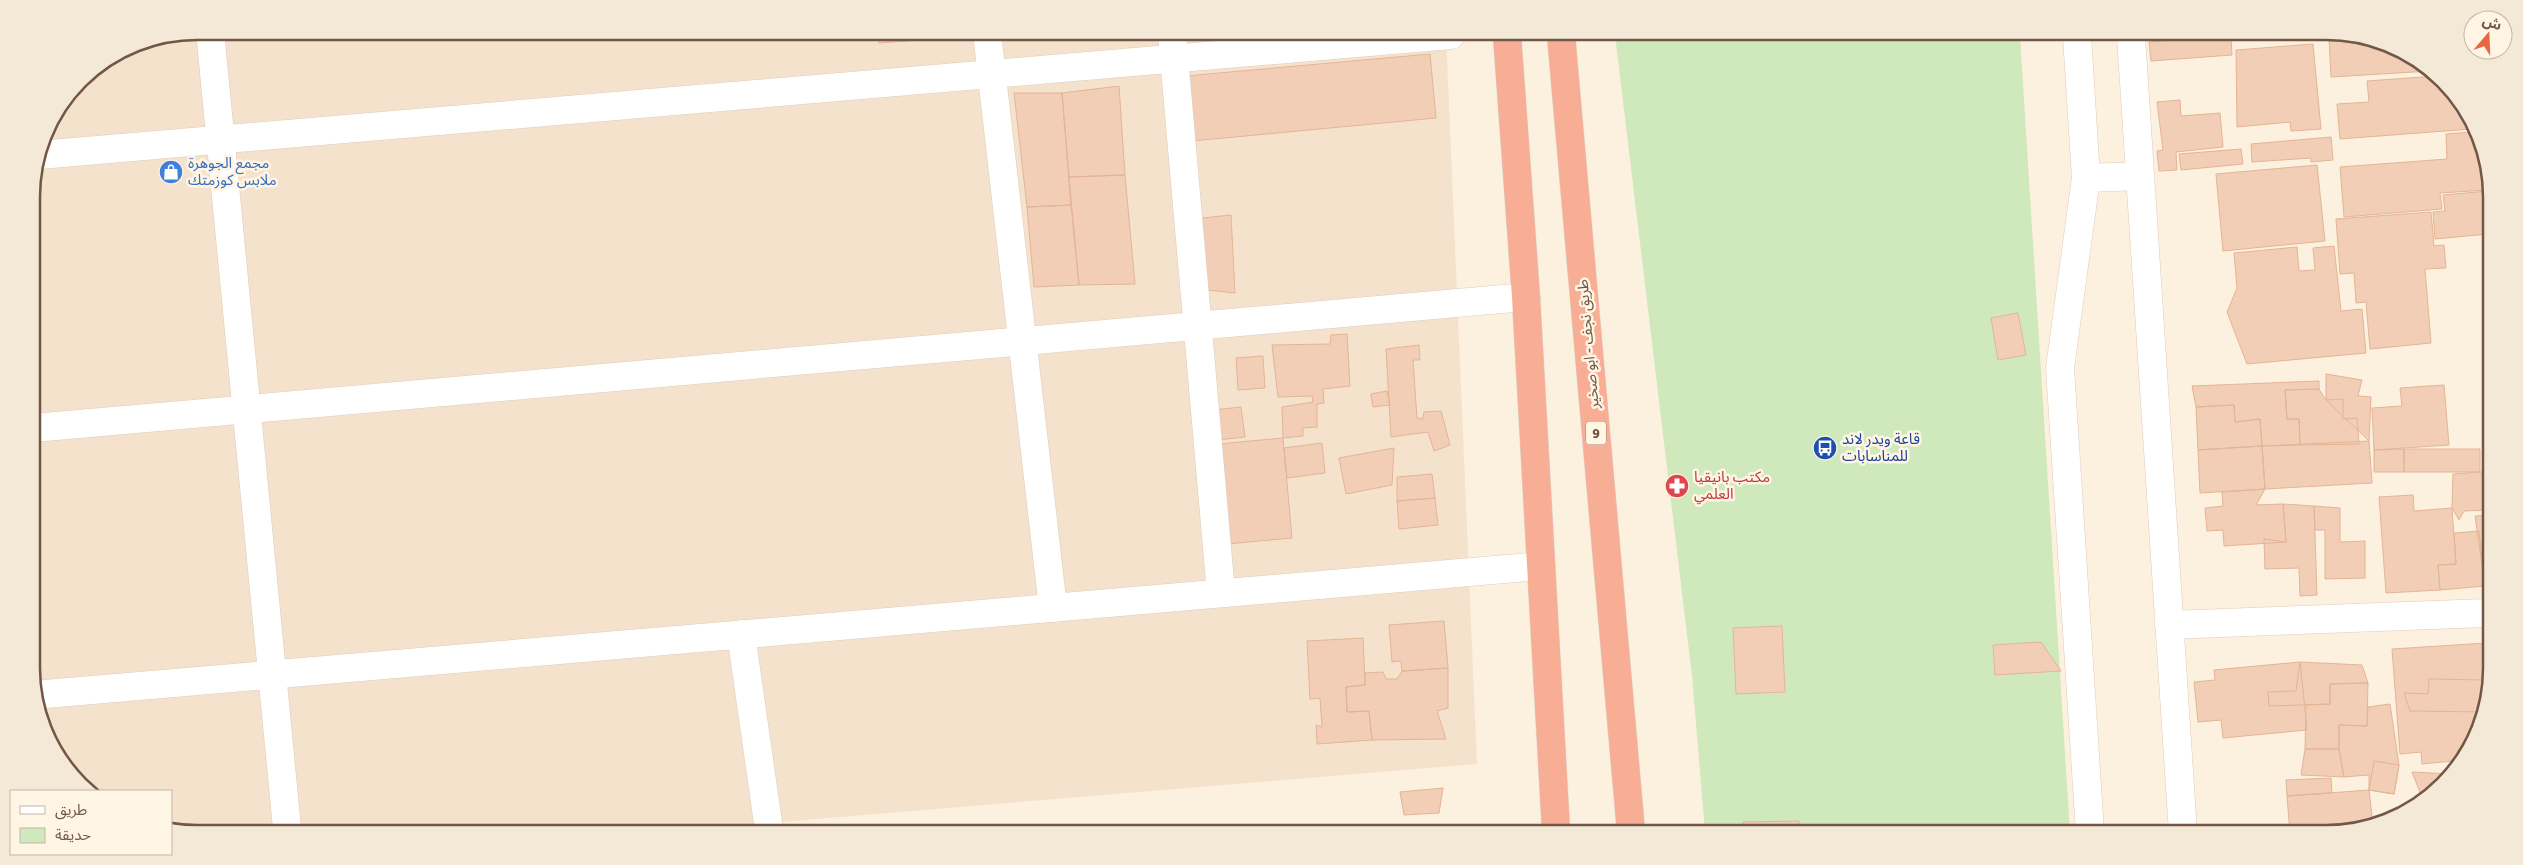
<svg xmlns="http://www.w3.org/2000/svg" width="2523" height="865" font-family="Signika,'Noto Sans Arabic',sans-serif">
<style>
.residential{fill:#f4e2cc}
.green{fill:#cfe9bd}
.building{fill:#f2ceb6;stroke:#e4b496}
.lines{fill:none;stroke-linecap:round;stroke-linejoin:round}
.street-casing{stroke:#e0ccba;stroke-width:29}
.highway-casing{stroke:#ddd6d3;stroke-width:29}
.street{stroke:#fff;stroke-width:28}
.highway{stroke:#f8ae94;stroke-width:28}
.labels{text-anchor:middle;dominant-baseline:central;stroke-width:5;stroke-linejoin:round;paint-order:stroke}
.shield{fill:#fff5e4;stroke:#9c8675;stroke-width:1}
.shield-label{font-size:14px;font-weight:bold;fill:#725646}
.shop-label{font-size:15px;fill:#366cbe;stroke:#fff5e4;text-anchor:start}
.street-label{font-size:15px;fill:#725646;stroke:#fff5e4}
.transit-label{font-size:15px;fill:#164399;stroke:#fff5e4;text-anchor:start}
.health-label{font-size:15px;fill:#be3a42;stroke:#fff5e4;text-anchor:start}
.rim{fill:none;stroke:#725646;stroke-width:2.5}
</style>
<rect width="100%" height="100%" fill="#fcf1de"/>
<path class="residential" d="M197,31L1446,35L1477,764L696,829L171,828V791H89L73,777L34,700L32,186L44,133L80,80L134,44Z"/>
<path class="green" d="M1615,35L2020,36L2070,833L1705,832L1692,676Z"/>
<path class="building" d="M878,33H949L950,38L879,43Z
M2213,37H2231L2232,55L2151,61L2149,42Z
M2329,37H2369L2409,54L2431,71L2331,77Z
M2313,44L2321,129L2291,131L2290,122L2237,127L2236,50Z
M1430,54L1436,118L1192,141L1186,76Z
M2436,76L2450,88L2471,129L2340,139L2337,104L2369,102L2367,81Z
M1119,86L1125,175L1069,177L1062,93Z
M1014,93H1062L1071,205L1027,207Z
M2180,100L2181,116L2220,113L2223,147L2176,152L2177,170L2159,171L2157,151L2163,150L2157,102Z
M2472,132L2489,165L2488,190L2440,193L2442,209L2344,217L2340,167L2447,159L2446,134Z
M2331,137L2333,160L2311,162V158L2252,162L2251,144Z
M2241,149L2243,164L2181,170L2179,154Z
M2317,165L2325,241L2223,251L2216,174Z
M1125,175L1135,284L1079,285L1069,177Z
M2488,191V234L2435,239L2433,212L2445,211L2443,195Z
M1071,205L1079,285L1034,287L1027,207Z
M2431,212L2434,246L2444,245L2446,268L2425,269L2431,343L2370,349L2366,302L2356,303L2354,273L2340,274L2336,219Z
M1231,215L1235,293L1198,289L1192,219Z
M2334,246L2341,311L2362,309L2366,353L2247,364L2227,312L2237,288L2234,253L2297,247L2299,271L2315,270L2313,248Z
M2486,254H2488V300Z
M2018,313L2026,355L1998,360L1991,318Z
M1347,334L1350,386L1323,389L1324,403L1317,404V427L1303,428V436L1283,438L1282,407L1313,402L1312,396L1278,397L1272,345L1330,344L1331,335Z
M1419,345L1420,360H1413L1417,418L1423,419L1424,412L1441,411L1450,445L1434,451L1428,432L1391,437L1386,349Z
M1263,356L1265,388L1238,390L1236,358Z
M2326,374L2362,380L2358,396L2371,397L2369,441L2326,400Z
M2319,381V389L2285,390L2287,419H2299L2300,445L2262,446L2260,419L2235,422L2234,405L2196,407L2192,386Z
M2444,385L2449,445L2374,450L2372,408L2402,406L2400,388Z
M2319,389L2326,400L2343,399V419L2357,418L2359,444L2300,445L2299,419H2287L2285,390Z
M1387,391L1390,405L1373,407L1371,394Z
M2234,405L2235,422L2260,419L2262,446L2198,450L2196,407Z
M1241,407L1245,437L1217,440L1213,410Z
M1283,438L1292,538L1227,544L1218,444Z
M2369,441L2372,483L2265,489L2262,446Z
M1322,443L1325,473L1287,478L1284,448Z
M2262,446L2265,489L2200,493L2198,450Z
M1394,448L1392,485L1346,494L1339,458Z
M2404,449H2480V472H2404Z
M2404,449V472H2374V450Z
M2480,472H2487V510L2464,511L2459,520L2452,508L2453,474Z
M1432,474L1435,498L1397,501V477Z
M2265,489L2256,505L2283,504L2286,542L2224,546L2223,530L2207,531L2205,508L2223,506L2222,492Z
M2413,495L2414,511L2452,508L2456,564L2438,565L2440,590L2386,593L2379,497Z
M1435,498L1438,525L1399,529L1397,501Z
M2283,504L2314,506L2317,595L2300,596L2299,568L2265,569L2264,539L2286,542Z
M2314,506L2340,508V542L2365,541V578L2325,579V530H2315Z
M2487,515V586H2485L2475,516Z
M2479,531L2485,586L2440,590L2438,565L2456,564L2454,533Z
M1444,621L1448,668L1402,671L1401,661L1392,662L1389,625Z
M1782,626L1785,692L1736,694L1733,628Z
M1363,638L1365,685L1346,687L1347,712L1369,711L1372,740L1317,744L1316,725L1322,727L1320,698L1310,699L1307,641Z
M2041,642L2061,671L1995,675L1993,645Z
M2486,643V711L2464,760L2422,764L2421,752L2400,754L2392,649Z
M2300,662L2362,665L2368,683L2330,684V704L2269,706L2268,692L2296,691Z
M2300,662L2307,730L2223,738L2221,720L2198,722L2194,682L2215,680L2214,670Z
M1448,668V708L1437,711L1446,739L1372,740L1369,711L1347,712L1346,687L1365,685V673L1383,672L1386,679H1397L1402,671Z
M2429,679L2486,680L2485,712L2410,711L2404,693L2428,694Z
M2368,683L2367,726L2339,725V749H2305L2306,705L2330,704V684Z
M2390,704L2399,765L2394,794L2369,790V775L2344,777L2339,749V725L2367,726L2368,707Z
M2305,749H2339L2344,777L2301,775Z
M2374,761L2399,765L2394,794L2369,790Z
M2412,772L2451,774L2427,799L2413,808L2410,800H2423Z
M2331,778L2332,793L2287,796L2286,780Z
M1443,788L1439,813L1404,815L1400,792Z
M2369,790L2373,825L2337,833H2290L2287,796Z
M1799,821V832H1744L1743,822Z"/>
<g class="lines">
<g class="street-casing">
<path id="street" d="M210,31L287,828
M987,33L1053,608
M1172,34L1221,593
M2077,36L2086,178L2060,368L2090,833
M2131,36L2183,833
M39,155L1451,35
M2086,178L2140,176
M33,428L1526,297
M2169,625L2486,613
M741,634L769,830
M34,695L1541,566"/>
</g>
<g class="highway-casing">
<path id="highway" d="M1507,35L1526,297L1556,831
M1561,35L1631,832"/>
</g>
<use href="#street" class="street"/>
<use href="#highway" class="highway"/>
</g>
<defs>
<g id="shop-disc" transform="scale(1.25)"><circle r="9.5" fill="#3f7fe0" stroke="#fff5e4"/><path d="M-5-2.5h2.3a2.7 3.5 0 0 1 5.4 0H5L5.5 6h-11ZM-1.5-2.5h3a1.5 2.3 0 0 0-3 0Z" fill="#fff"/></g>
<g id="bus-disc" transform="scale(1.25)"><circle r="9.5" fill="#1a4fb4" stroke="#fff5e4"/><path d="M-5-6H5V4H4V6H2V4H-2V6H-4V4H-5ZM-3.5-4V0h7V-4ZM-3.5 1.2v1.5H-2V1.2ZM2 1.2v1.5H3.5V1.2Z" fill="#fff"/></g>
<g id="pharmacy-disc" transform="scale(1.25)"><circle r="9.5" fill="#e0444e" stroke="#fff5e4"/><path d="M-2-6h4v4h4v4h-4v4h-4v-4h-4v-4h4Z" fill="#fff"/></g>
</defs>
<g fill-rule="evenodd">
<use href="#shop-disc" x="171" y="172"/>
<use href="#bus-disc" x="1825" y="448"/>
<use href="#pharmacy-disc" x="1677" y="486"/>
</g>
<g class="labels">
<rect class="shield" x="1586" y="421.5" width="20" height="23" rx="4"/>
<g class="shield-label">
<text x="1596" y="433">9</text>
</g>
<g class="shop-label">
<text x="188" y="163">مجمع الجوهرة<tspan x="188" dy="17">ملابس كوزمتك</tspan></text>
</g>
<g class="street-label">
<text transform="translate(1588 344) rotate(-95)">طريق نجف - ابو صخير</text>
</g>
<g class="transit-label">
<text x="1842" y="439">قاعة ويدر لاند<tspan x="1842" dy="17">للمناسابات</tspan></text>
</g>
<g class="health-label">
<text x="1694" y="477">مكتب بانيقيا<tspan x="1694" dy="17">العلمي</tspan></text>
</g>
</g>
<path d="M0 0H2523V865H0ZM197 40H2326A157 157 0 0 1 2483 197V668A157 157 0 0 1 2326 825H197A157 157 0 0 1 40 668V197A157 157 0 0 1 197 40Z" fill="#f4e8d7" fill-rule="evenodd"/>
<path class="rim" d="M197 40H2326A157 157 0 0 1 2483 197V668A157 157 0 0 1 2326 825H197A157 157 0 0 1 40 668V197A157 157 0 0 1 197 40Z"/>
<rect x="10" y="790" width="162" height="65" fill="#fff5e4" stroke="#c7b5a5"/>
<rect x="20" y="806" width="25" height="8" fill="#ffffff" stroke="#c7b5a5"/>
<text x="55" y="815" font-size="15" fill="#725646">طريق</text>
<rect x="20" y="828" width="25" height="15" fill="#cfe9bd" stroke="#c7b5a5"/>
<text x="55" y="840" font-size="15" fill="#725646">حديقة</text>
<g transform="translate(2488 35) rotate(19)"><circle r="24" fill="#fff5e4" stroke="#c7b5a5"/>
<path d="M0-4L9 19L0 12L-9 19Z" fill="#e86741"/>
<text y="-8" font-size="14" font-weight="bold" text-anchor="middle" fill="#725646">ش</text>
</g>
</svg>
